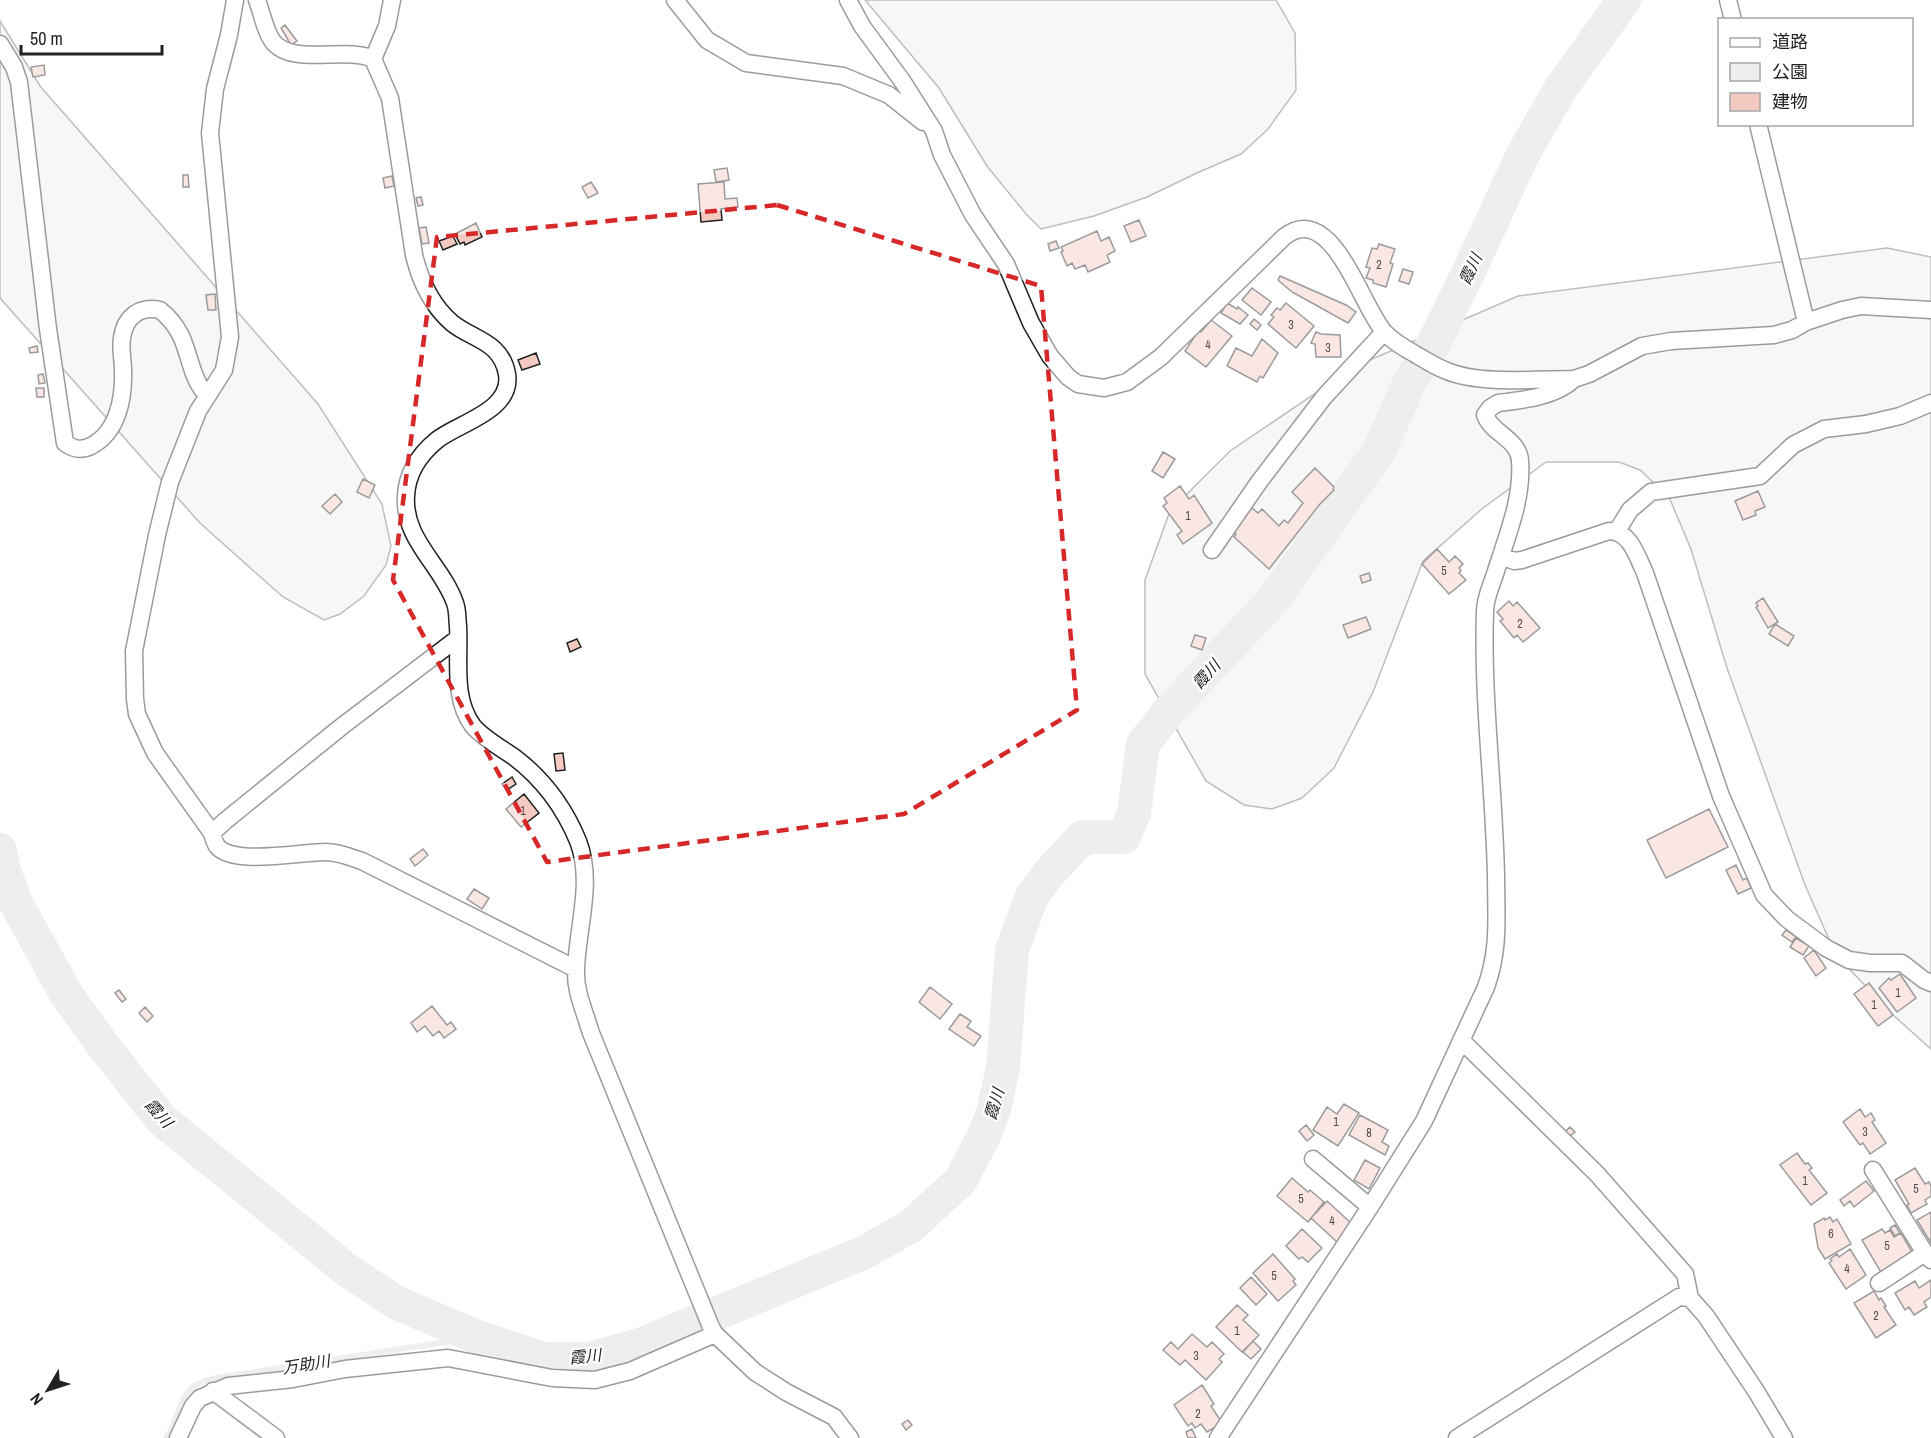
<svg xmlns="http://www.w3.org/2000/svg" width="1931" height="1438" font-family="'Archivo Narrow','Noto Sans JP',sans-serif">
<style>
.green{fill:#eee;stroke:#6f6f6f;stroke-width:1.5}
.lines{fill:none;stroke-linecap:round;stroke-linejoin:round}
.stream{stroke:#d9d9d9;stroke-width:6}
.river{stroke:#d9d9d9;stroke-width:34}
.building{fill:#f3c9c0;stroke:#222;stroke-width:1.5}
.street-casing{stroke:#222;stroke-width:19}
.street{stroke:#fff;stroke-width:16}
.marked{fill:none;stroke:#d62828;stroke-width:4.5;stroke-dasharray:12 8;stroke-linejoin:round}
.labels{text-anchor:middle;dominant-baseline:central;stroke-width:4.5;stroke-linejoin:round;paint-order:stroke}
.number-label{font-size:12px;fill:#564c4a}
.water-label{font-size:16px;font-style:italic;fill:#222;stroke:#fff}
</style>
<rect width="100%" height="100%" fill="#fff"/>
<path class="green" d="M865,0H1276L1295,33L1296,90L1268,129L1241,154L1199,172L1147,197L1094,216L1041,229L1026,214L987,166L939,88Z
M0,21L40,86L318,404L382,504L391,546L386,565L364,596L340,614L324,620L283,597L200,523L0,298Z
M1887,248L1931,257V1049L1893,1015L1836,955L1805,885L1727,668L1691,549L1669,497L1640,470L1619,462H1546L1483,508L1423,561L1373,692L1334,768L1302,798L1272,809L1244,805L1206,781L1145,674V580L1170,511L1230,451L1356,366L1518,296Z"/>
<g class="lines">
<path class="stream" d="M166,1438C178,1423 178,1399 193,1387C199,1382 209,1380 216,1378L477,1337"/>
<path class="river" d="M0,850L4,871L16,903L66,994L102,1044L161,1119L347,1270L397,1303L477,1337L544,1359H589L640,1345L863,1253L911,1226L960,1181L984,1136L994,1109L1003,1068L1012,950L1032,896L1050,872L1083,837H1124L1134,813L1143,744L1169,711L1273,600L1379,451L1409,383L1434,343L1469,271L1523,154L1561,88L1624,0"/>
</g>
<path class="building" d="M285,25L297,41L291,45L281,28Z
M44,65L45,75L33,77L31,67Z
M727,168L729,180L716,182L714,170Z
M183,175H188L189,187H183Z
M392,176L394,186L385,188L383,178Z
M591,182L598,193L588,198L582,187Z
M724,182L725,199L737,198L738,207L721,209L722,220L701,222L698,184Z
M421,197L423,205L418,206L416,198Z
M1139,220L1146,236L1131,242L1124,226Z
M476,223L482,237L465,245L464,242L460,244L455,234Z
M426,227L429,243L422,244L419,228Z
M1097,231L1101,241L1109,237L1115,251L1107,255L1110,262L1088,272L1085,265L1075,269L1072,263L1067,266L1061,252L1063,251L1061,247Z
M453,236L457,244L443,250L439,241Z
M1056,241L1059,248L1050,251L1048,244Z
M1379,244L1395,249L1390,263L1393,264L1386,287L1373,283V280L1366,278L1370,268L1366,267L1372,248L1377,249Z
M1403,269L1413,272L1409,284L1399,281Z
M1280,276L1346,305L1356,312L1348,323L1292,292L1278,280Z
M1252,288L1271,302L1261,315L1242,300Z
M215,294L216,310H208L206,295Z
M1227,303L1237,309L1238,307L1248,315L1240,324L1221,313Z
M1286,303L1314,326L1296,348L1268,324L1274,317L1271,315L1277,308L1280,310Z
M1254,319L1261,325L1257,330L1250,324Z
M1211,320L1232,336L1206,367L1185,351L1199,330L1201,332Z
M1316,332L1321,334L1340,335L1341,357H1316L1315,344L1311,343Z
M1262,339L1278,353L1263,378L1260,376L1257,382L1227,366L1236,348L1252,356Z
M37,346L38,352L30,353L29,348Z
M536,353L540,364L522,370L518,360Z
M43,374L45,383L39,384L38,375Z
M36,388H44V397H37Z
M1163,452L1175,459L1163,478L1152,471Z
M1315,468L1334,487L1333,489L1334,490L1320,504L1269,569L1234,537L1236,534L1233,531L1252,508L1258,513L1262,509L1279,526L1284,520L1288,523L1303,503L1292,492Z
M363,479L375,485L369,498L357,492Z
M1180,486L1189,499L1194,495L1212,523L1183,544L1177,535L1182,531L1163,506L1167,503L1164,498Z
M1758,491L1765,507L1755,511L1756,515L1743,520L1735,501Z
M335,494L342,502L330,514L322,506Z
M1437,549L1449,562L1455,556L1463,564L1459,568L1461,570L1459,573L1466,580L1449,594L1422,564Z
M1369,573L1371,580L1362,583L1360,576Z
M1763,598L1778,622L1768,628L1756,607L1758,606L1756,603Z
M1509,601L1513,606L1517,602L1540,628L1523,642L1517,635L1514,638L1500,621L1503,619L1497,612Z
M1366,617L1371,629L1348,638L1343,625Z
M1775,624L1794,636L1788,646L1769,634Z
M1195,635L1206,638L1202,650L1191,646Z
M577,639L581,647L570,652L567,643Z
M563,753L565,770L556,771L554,754Z
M512,777L516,784L507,790L502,784Z
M524,794L539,813L521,827L506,809Z
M1709,809L1728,847L1666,878L1647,840Z
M423,849L428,855L415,866L410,859Z
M1736,865L1743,880L1747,878L1751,888L1738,894L1726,870Z
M474,889L489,898L482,909L467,899Z
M1786,930L1796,937L1792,942L1782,935Z
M1796,938L1809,946L1803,955L1790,947Z
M1814,950L1826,968L1816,976L1804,958Z
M1900,974L1916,998L1897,1012L1879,988L1889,978L1891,980Z
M1869,983L1893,1015L1878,1026L1854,994Z
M930,987L952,1004L940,1019L919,1002Z
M119,990L126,999L122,1002L115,993Z
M432,1006L447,1025L451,1022L456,1029L444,1038L439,1031L433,1036L425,1026L417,1032L411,1023Z
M145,1007L153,1016L147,1022L139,1013Z
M960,1014L971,1021L967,1027L981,1036L974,1046L949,1029Z
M1344,1104L1359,1113L1338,1146L1313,1130L1327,1107L1337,1114Z
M1860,1109L1865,1117L1871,1113L1875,1120L1872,1122L1886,1143L1870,1154L1863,1143L1860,1145L1843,1122Z
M1360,1115L1388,1130L1382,1142L1389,1146L1385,1155L1349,1135Z
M1306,1125L1314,1135L1307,1141L1299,1131Z
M1570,1127L1575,1132L1570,1136L1565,1132Z
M1797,1153L1805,1164L1808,1163L1812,1168L1809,1170L1827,1193L1811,1205L1780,1165Z
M1365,1160L1380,1168L1369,1189L1354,1180Z
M1915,1168L1925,1184L1929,1182L1931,1186V1196L1925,1200L1927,1204L1911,1213L1907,1205L1909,1204L1895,1180Z
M1292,1178L1308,1192L1310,1190L1324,1202L1308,1222L1277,1196Z
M1866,1181L1874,1191L1854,1207L1850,1201L1844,1206L1840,1200Z
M1327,1201L1353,1225L1337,1242L1311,1218Z
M1931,1212V1243L1917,1220Z
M1830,1217L1833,1222L1837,1219L1851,1244L1825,1259L1818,1248L1814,1224L1824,1218L1825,1220Z
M1895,1225L1900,1233L1895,1236L1890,1228Z
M1302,1229L1322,1248L1308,1262L1302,1257L1299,1259L1286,1246Z
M1882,1229L1885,1233L1890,1230L1894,1237L1901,1233L1912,1252L1900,1259L1902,1262L1882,1274L1862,1240Z
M1850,1249L1866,1275L1846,1289L1829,1263L1832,1261L1830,1259L1837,1254L1839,1257Z
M1273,1254L1295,1279L1293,1281L1296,1285L1278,1301L1253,1273Z
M1251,1277L1267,1294L1256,1305L1240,1288Z
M1931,1280V1297L1924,1302L1927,1307L1914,1315L1909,1307L1905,1310L1895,1293L1915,1281L1919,1288Z
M1874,1291L1879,1300L1881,1298L1886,1306L1884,1307L1896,1325L1876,1338L1854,1303Z
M1237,1305L1248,1315L1243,1320L1259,1335L1242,1352L1216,1327Z
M1192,1334L1207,1347L1212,1342L1224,1354L1219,1359L1222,1362L1206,1380L1185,1360L1180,1365L1163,1350L1171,1342L1178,1349Z
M1253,1341L1261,1349L1251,1359L1243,1352Z
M1202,1385L1214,1404L1211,1406L1222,1423L1207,1432L1201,1424L1195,1428L1192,1423L1188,1426L1174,1405Z
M908,1420L912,1425L906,1430L902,1424Z
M1192,1429L1196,1438H1188L1186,1432Z"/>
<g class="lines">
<g class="street-casing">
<path id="street" d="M235,0L229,35L215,89L210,133L230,337L224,370L198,411L170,482L157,535L134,651L135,699L137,714L155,753L212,833C213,837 215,843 217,846C232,866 301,852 326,852C338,852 350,857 362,861L576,969
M257,0C262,13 265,32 274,43C295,66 346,46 373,59L390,98L414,255C420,280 431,305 452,323C473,340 501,341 507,374C513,411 458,423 437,440C420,454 407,473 406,496C403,540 442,565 455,603C458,611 457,619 458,626C460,659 452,698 473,726C483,738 501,748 514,757C543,779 564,807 578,841C594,882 577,928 576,970C575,992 585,1012 591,1033L711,1327L715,1334L755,1372L786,1392L834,1417L850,1438
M675,0L707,40L746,63L843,76L889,95L923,122
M848,0L862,26L903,82L934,131L942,155L973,215L1006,264L1031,323L1050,356L1068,377L1078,384L1104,388L1127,382L1161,357L1284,237C1332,199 1361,307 1385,333C1394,342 1404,348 1415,354C1425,360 1436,367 1447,371C1480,385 1538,379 1574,379L1589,374L1642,346L1671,341L1774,335L1792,330L1806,322L1842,310L1861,306L1931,310
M1728,0L1733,20
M0,44L14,67L19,82L48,329L65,443C73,449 81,451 91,446C118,432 124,398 123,370C123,359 120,349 122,338C125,316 140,306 160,310C169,317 176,326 181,336C189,352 193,385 208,395
M373,59L387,26L392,0
M1758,124L1806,322
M1617,531L1630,510L1651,492L1760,476L1793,445L1824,429L1866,424L1900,416L1931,403
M1212,550L1259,482L1324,397L1384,332
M1501,556L1514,561L1522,560L1609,531C1630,531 1637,556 1645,573L1721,796L1764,895L1787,919L1826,948L1849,960L1870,963H1902L1924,980L1931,983
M212,833L225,821L341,727L458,638
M1461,1040L1597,1174L1685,1274L1690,1298L1706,1316L1756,1391L1784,1438
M1873,1170L1925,1253L1931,1260
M1370,1207L1424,1121L1486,987C1500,948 1496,916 1496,875C1494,787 1482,699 1485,611C1485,598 1492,584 1496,571C1507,536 1523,498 1520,461C1519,439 1492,434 1485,415L1490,408L1498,403C1523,400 1555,397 1574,379
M1879,1283L1925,1253
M213,1391L276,1438
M178,1438L193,1406L200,1398L228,1386L293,1379L345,1369L448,1358L552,1378L595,1380L630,1371L715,1334
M1218,1438L1370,1207L1313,1159
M1457,1438L1679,1297L1690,1298"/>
</g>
<use href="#street" class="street"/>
</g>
<path d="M0 0H1931V1438H0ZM777,205L1041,286L1077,710L904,814L547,862L393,580L437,237Z" fill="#fff" fill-opacity=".55" fill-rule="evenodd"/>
<path class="marked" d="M777,205L1041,286L1077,710L904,814L547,862L393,580L437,237Z"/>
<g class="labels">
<g class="number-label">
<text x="1379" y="265">2</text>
<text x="1291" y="325">3</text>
<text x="1208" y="345">4</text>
<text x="1328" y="348">3</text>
<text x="1188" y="516">1</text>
<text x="1444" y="571">5</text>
<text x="1520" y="624">2</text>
<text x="523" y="811">1</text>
<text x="1898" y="993">1</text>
<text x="1874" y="1005">1</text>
<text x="1336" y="1122">1</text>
<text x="1865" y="1132">3</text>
<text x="1369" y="1133">8</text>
<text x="1805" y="1181">1</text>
<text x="1916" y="1189">5</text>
<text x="1301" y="1199">5</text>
<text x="1332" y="1221">4</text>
<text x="1831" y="1234">6</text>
<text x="1887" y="1246">5</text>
<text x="1847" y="1269">4</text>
<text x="1274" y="1276">5</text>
<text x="1876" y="1316">2</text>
<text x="1237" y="1331">1</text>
<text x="1196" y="1356">3</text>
<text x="1198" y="1414">2</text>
</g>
<g class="water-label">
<text transform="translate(1470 269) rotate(-65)">霞川</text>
<text transform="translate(1206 674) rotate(-48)">霞川</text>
<text transform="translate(994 1104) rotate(-74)">霞川</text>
<text transform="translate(159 1113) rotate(48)">霞川</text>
<text transform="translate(585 1356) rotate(-6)">霞川</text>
<text transform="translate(306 1364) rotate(-9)">万助川</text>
</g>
</g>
<rect x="1718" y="18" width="195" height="108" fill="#ffffff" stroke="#a7a7a7" stroke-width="1.5"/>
<rect x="1730" y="38" width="30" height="9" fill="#ffffff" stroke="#a7a7a7" stroke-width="1.5"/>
<text x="1772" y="48" font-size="18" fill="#222222">道路</text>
<rect x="1730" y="63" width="30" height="18" fill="#eeeeee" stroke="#a7a7a7" stroke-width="1.5"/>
<text x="1772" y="78" font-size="18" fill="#222222">公園</text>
<rect x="1730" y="93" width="30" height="18" fill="#f3c9c0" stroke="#a7a7a7" stroke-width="1.5"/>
<text x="1772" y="108" font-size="18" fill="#222222">建物</text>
<g transform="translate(48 1390) rotate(231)" stroke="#ffffff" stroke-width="4.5" paint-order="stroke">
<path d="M0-4.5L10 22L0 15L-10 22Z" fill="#222222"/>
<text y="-9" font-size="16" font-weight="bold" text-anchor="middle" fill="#222222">N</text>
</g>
<path d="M21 45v9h141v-9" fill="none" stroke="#222222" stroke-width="3"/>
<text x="30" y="45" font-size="18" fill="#222222" stroke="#ffffff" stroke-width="4.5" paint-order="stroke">50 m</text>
</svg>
